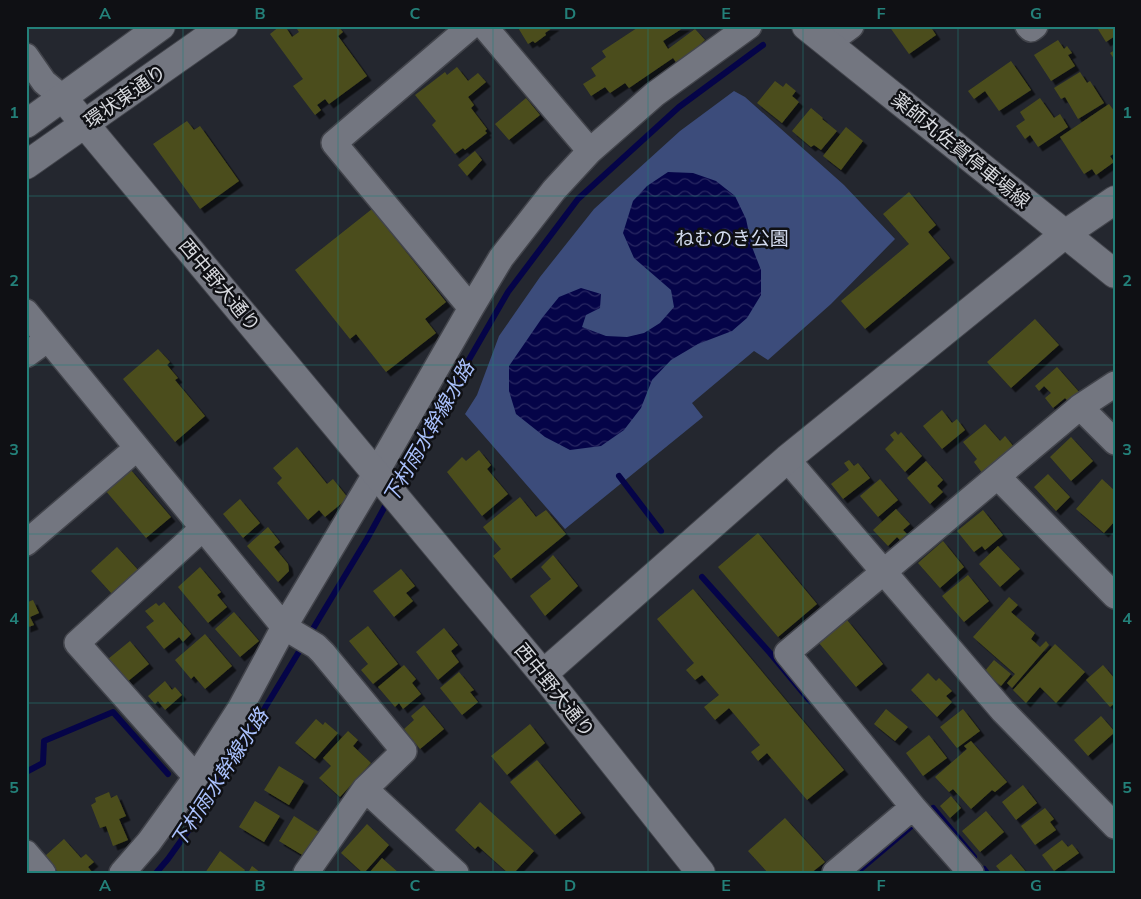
<svg xmlns="http://www.w3.org/2000/svg" width="1141" height="899" font-family="Mulish,'Noto Sans JP',sans-serif">
<style>
.green{fill:#3c4c7b}
.water{fill:url(#water-waves)}
.lines{fill:none;stroke-linecap:round;stroke-linejoin:round}
.stream{stroke:#050448;stroke-width:6}
.building{fill:#4c4e1c;filter:url(#shadow)}
.street-casing{stroke:#42444b;stroke-width:28}
.secondary-casing{stroke:#42444b;stroke-width:30}
.street{stroke:#737680;stroke-width:25}
.secondary{stroke:#737680;stroke-width:28}
.grid{fill:none;stroke:#238079;stroke-width:1;stroke-opacity:0.55}
.labels{text-anchor:middle;dominant-baseline:central;stroke-width:5;stroke-linejoin:round;paint-order:stroke}
.street-label{font-size:19px;fill:#d7d9de;stroke:#0f1014}
.park-label{font-size:19px;fill:#d3dbef;stroke:#0f1014}
.water-label{font-size:20px;font-style:italic;fill:#aac1fd;stroke:#0f1014}
.neatline{fill:none;stroke:#238079;stroke-width:2}
.grid-label{font-size:16px;text-anchor:middle;font-weight:bold;fill:#238079}
</style>
<defs>
<pattern id="water-waves" width="16" height="10" patternUnits="userSpaceOnUse" patternTransform="scale(1.25)"><rect width="16" height="10" fill="#050448"/><path d="M0 5q4-4 8 0t8 0" fill="none" stroke="#292862"/></pattern>
<filter id="shadow"><feDropShadow dx="4.5" dy="4.5" stdDeviation="0" flood-color="#0009"/></filter>
</defs>
<rect width="100%" height="100%" fill="#24272f"/>
<path class="green" d="M734,91L745,97L844,185L895,239L831,304L768,360L754,351L692,403L703,417L565,529L465,414L477,395L499,336L540,277L594,209L680,131Z"/>
<path class="water" d="M668,172L693,173L716,181L735,196L746,219L752,247L761,270V295L747,318L732,331L698,344L671,360L652,380L641,408L624,430L601,446L570,450L545,437L516,414L509,391V366L542,318L559,297L581,288L601,294L600,308L586,315L582,327L606,336L627,337L644,333L660,323L674,307L671,290L634,258L623,233L633,201L647,186Z"/>
<g class="lines">
<path class="stream" d="M619,476L661,531
M396,486L508,292L578,199L679,107L763,45
M702,577L770,653L810,701
M308,637L367,539L389,499
M26,772L43,763L44,741L113,712L168,774
M933,808L974,857
M984,869L987,873
M156,873L168,859L205,807L303,645
M856,873L914,824"/>
</g>
<path class="building" d="M280,26H285L292,37L299,32L295,26H338L343,32L338,36L367,76L329,104L325,99L317,105L321,110L315,115L293,86L303,79L270,34Z
M517,26H555L545,33L546,35L535,43L533,41L528,44Z
M640,26H686L663,41L668,49L695,29L705,40L678,65L673,58L629,88L625,83L610,93L605,87L591,96L583,84L596,76L591,68L606,57L602,51Z
M889,26H930L936,35L909,54Z
M1096,26H1115V36L1106,42Z
M1058,40L1064,49L1067,46L1072,53L1068,55L1075,66L1051,81L1034,55Z
M1115,50V60L1110,53Z
M1011,61L1031,90L999,111L985,91L974,99L968,91Z
M457,67L468,81L478,73L486,82L468,97L474,105L471,108L487,129L485,131L487,133L465,150L463,148L455,154L432,125L436,121L415,95L445,72L447,75Z
M1080,72L1087,83L1090,81L1104,103L1078,119L1065,97L1061,99L1054,88Z
M775,81L783,87L786,83L796,91L792,96L799,102L782,123L757,103Z
M526,98L540,115L509,140L495,124Z
M1040,98L1054,118L1060,114L1068,127L1038,147L1030,135L1025,139L1016,126L1025,120L1020,112Z
M1109,104L1115,112V153L1110,156L1114,162L1096,175L1092,169L1084,174L1060,137Z
M811,108L823,118L822,119L837,131L821,150L814,145L811,147L792,131Z
M187,121L194,130L200,126L239,181L200,209L153,144Z
M846,127L863,141L841,170L823,156Z
M475,151L482,160L467,176L458,165Z
M909,192L936,225L928,232L950,258L865,329L841,301L909,244L883,214Z
M372,209L446,302L425,319L436,333L386,372L356,334L350,339L295,270Z
M1035,319L1059,345L1011,388L987,362Z
M158,349L170,362L167,365L178,378L175,380L205,416L175,442L123,379Z
M1057,367L1079,392L1068,401L1065,398L1053,408L1045,398L1051,393L1044,386L1039,391L1035,386Z
M942,410L952,423L957,419L965,430L942,449L923,426Z
M985,424L1000,441L1005,436L1014,447L983,474L974,462L977,459L963,442Z
M895,431L898,435L901,432L922,456L905,472L885,449L894,440L890,435Z
M1071,437L1093,461L1071,481L1050,457Z
M297,447L327,484L333,479L348,498L325,517L319,510L308,520L277,483L282,478L273,468Z
M479,450L491,465L487,469L508,494L482,516L447,472L462,457L466,461Z
M849,460L854,466L858,463L870,478L843,499L831,484L849,470L844,463Z
M926,461L943,480L937,486L943,492L930,504L907,478Z
M130,469L171,517L146,538L105,490Z
M1048,474L1070,497L1056,511L1034,487Z
M880,479L898,500L878,517L860,496Z
M1102,479L1115,491V521L1104,533L1076,509Z
M520,497L536,517L546,510L566,534L511,579L493,556L501,549L483,527Z
M240,499L260,523L243,538L223,514Z
M896,509L910,524L903,530L907,534L900,540L897,537L888,546L873,530Z
M983,510L1003,535L985,550L982,546L974,552L957,531Z
M268,527L280,542L274,547L288,564L289,571L278,582L247,546Z
M758,533L817,604L778,637L718,567Z
M943,541L964,567L940,588L918,563Z
M998,546L1020,569L1000,587L979,564Z
M117,547L139,571L112,594L91,571Z
M553,555L578,586L545,616L530,596L551,579L541,567Z
M200,567L221,592L217,595L227,607L208,623L178,587Z
M401,569L415,586L406,593L413,601L394,617L373,591Z
M968,575L989,601L964,622L942,596Z
M693,589L844,770L807,800L767,753L758,761L751,752L760,745L729,708L715,720L704,707L719,695L702,675L695,680L686,670L694,663L657,619Z
M1009,597L1018,605L1011,612L1035,633L1031,639L1040,647L1046,641L1049,645L1012,688L1007,683L1015,674L973,637Z
M26,598L28,602L33,600L39,613L30,617L34,625L26,628Z
M164,602L191,634L183,642L179,637L164,649L146,627L154,621L145,611L156,603L159,606Z
M234,612L259,641L240,657L215,629Z
M847,620L883,664L856,687L819,643Z
M368,626L398,664L373,684L361,670L368,664L349,641Z
M444,628L458,645L451,651L459,662L438,680L416,652Z
M205,634L232,666L205,689L194,676L191,679L175,660Z
M130,641L149,664L127,682L108,659Z
M1055,644L1085,672L1056,703L1040,687L1026,703L1013,690Z
M994,660L1011,674L1001,686L984,672Z
M404,665L416,679L412,683L421,694L403,709L399,703L395,707L378,687Z
M1103,665L1115,679V703L1110,707L1086,680Z
M459,672L474,690L470,692L478,702L462,715L440,688Z
M928,673L936,681L939,678L952,691L946,696L952,702L937,717L911,690Z
M165,681L172,690L175,687L182,695L165,710L158,701L155,704L148,696Z
M424,705L444,729L420,749L404,729L414,720L411,716Z
M886,709L908,727L895,741L874,724Z
M963,709L980,731L957,748L940,727Z
M1101,716L1115,732L1088,756L1074,740Z
M316,719L323,725L325,722L338,733L315,759L295,743Z
M530,724L545,743L507,775L491,756Z
M348,731L358,740L353,746L371,763L340,797L319,778L331,766L323,758Z
M929,735L947,758L923,776L906,753Z
M971,741L1007,782L995,792L992,790L971,809L953,789L949,792L935,777L967,749L964,746Z
M537,760L581,813L555,835L510,782Z
M279,766L304,781L289,805L264,790Z
M1023,785L1037,803L1016,820L1002,802Z
M109,792L111,798L117,795L126,816L119,819L128,840L113,846L106,826L100,828L91,805L96,802L95,798Z
M951,796L961,808L950,818L940,806Z
M255,801L280,816L264,842L239,827Z
M480,802L534,851L514,873H508L478,846L475,849L455,830Z
M1045,808L1054,819L1050,822L1056,830L1035,845L1021,826Z
M986,811L1004,832L980,852L962,831Z
M294,816L319,832L304,856L279,841Z
M785,818L825,862L811,873H768L748,851Z
M367,824L389,845L364,873H363L341,853Z
M64,839L81,858L86,854L94,862L88,867L93,873H59L45,856Z
M1062,840L1068,847L1072,844L1079,853L1054,871L1042,855Z
M220,851L245,870L243,873H205Z
M1011,854L1027,873H1002L996,866Z
M382,858L399,873H369Z
M252,866L261,873H248Z"/>
<g class="lines">
<g class="street-casing">
<path id="street" d="M484,26L590,151
M1028,26L1031,29L1035,26
M828,43L851,26
M26,56L44,82L63,98
M471,308L334,143L471,26
M26,312L284,627L316,646L323,653L404,751L365,789L306,873
M26,355L48,339
M1080,407L1115,384
M787,459L1003,711L1115,826
M998,477L1115,596
M26,543L137,448
M196,777L77,643L203,528
M365,789L456,873
M913,807L971,873
M26,853L43,873
M122,873L149,842L196,777L241,707L284,627L376,473L471,308L501,258L554,190L590,151L655,94L749,26
M835,873L913,807L787,653L1080,407L1115,442"/>
</g>
<g class="secondary-casing">
<path id="secondary" d="M806,26L1115,274
M63,98L543,674L701,873
M26,124L161,26
M26,165L224,26
M543,674L787,459L1065,234L1115,200"/>
</g>
<use href="#street" class="street"/>
<use href="#secondary" class="secondary"/>
</g>
<path class="grid" d="M183,26V873M338,26V873M493,26V873M648,26V873M803,26V873M958,26V873M26,196H1115M26,365H1115M26,534H1115M26,703H1115"/>
<g class="labels">
<g class="street-label">
<text transform="translate(125 96) rotate(-35)">環状東通り</text>
<text transform="translate(961 150) rotate(39)">薬師丸佐賀停車場線</text>
<text transform="translate(220 285) rotate(50)">西中野大通り</text>
<text transform="translate(555 690) rotate(51)">西中野大通り</text>
</g>
<g class="park-label">
<text x="732" y="238">ねむのき公園</text>
</g>
<g class="water-label">
<text transform="translate(428 432) rotate(-60)">下村雨水幹線水路</text>
<text transform="translate(219 778) rotate(-57)">下村雨水幹線水路</text>
</g>
</g>
<rect width="1141" height="899" fill="none" stroke="#0f1014" stroke-width="55"/>
<rect x="28" y="28" width="1086" height="844" class="neatline"/>
<g class="grid-label">
<text x="105" y="19">A</text>
<text x="260" y="19">B</text>
<text x="415" y="19">C</text>
<text x="570" y="19">D</text>
<text x="726" y="19">E</text>
<text x="881" y="19">F</text>
<text x="1036" y="19">G</text>
<text x="14" y="118">1</text>
<text x="1127" y="118">1</text>
<text x="14" y="286">2</text>
<text x="1127" y="286">2</text>
<text x="14" y="455">3</text>
<text x="1127" y="455">3</text>
<text x="14" y="624">4</text>
<text x="1127" y="624">4</text>
<text x="14" y="793">5</text>
<text x="1127" y="793">5</text>
<text x="105" y="891">A</text>
<text x="260" y="891">B</text>
<text x="415" y="891">C</text>
<text x="570" y="891">D</text>
<text x="726" y="891">E</text>
<text x="881" y="891">F</text>
<text x="1036" y="891">G</text>
</g>
</svg>
